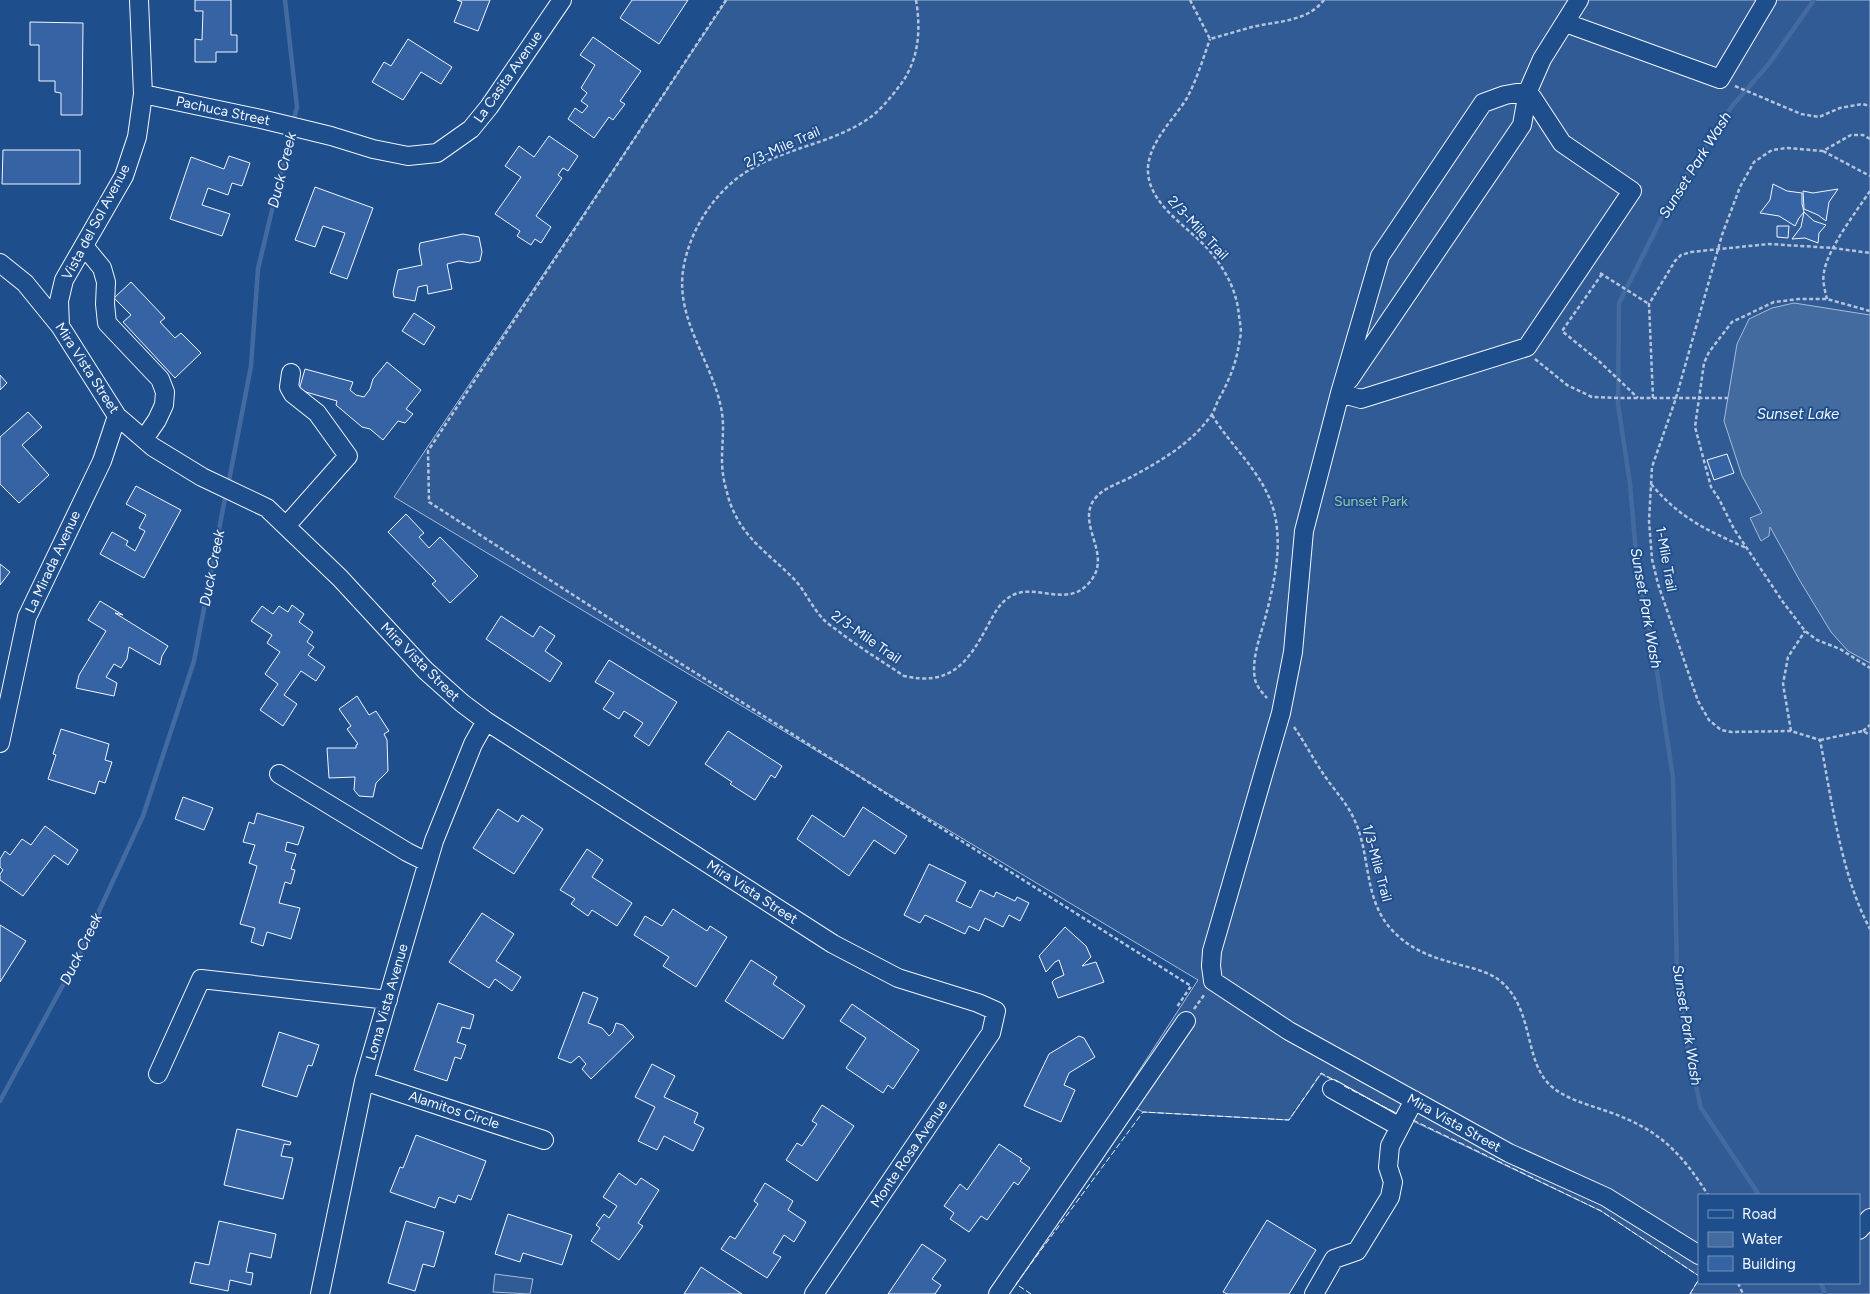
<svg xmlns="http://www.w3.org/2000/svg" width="1870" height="1294" font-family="Figtree,sans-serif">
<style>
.built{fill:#305b95;stroke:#a8bbd7}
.water{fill:#446ba0;stroke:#a8bbd7}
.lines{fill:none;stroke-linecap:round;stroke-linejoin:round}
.stream{stroke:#446ba0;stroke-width:4.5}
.building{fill:#3563a3;stroke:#f2f6ff}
.minor-casing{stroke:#f2f6ff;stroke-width:20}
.path{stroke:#b3c4dc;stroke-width:2.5;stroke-dasharray:4 2.5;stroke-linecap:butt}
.minor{stroke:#1f4e8c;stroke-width:18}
.fence{stroke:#f2f6ff;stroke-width:1;stroke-dasharray:6 2.5;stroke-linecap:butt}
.labels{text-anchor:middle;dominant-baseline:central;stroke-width:4;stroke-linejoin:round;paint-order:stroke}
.street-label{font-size:14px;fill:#f2f6ff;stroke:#1f4e8c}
.park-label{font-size:14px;fill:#97c8a6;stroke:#1f4e8c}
.water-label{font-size:15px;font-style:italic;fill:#f2f6ff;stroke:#1f4e8c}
</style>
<rect width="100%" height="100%" fill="#1f4e8c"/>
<path class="built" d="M727,0H1870V1294H1690L1699,1279V1283H1859V1195H1699V1276L1601,1211L1396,1113L1321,1074L1289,1120L1143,1112L1120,1100L1198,980L394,497Z
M495,1274L533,1279L530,1294L493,1292Z"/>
<path class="water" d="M1794,303L1870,315V663L1848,651L1831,632L1800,581L1770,527L1769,536L1761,541L1750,518L1762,513L1742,476L1724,421L1737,344L1749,319L1772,308Z"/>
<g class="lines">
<path class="stream" d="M285,0L297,107L293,122
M228,486L251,366L258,269L291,130
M0,1101L76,961L143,816L194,661L226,493
M1759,1195L1701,1108L1688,1050L1677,976L1673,778L1653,645L1638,576L1630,484L1618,404L1619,303L1673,195L1732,106L1768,65L1814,0
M1821,1283L1825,1294"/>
</g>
<path class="building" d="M195,0H231V35H237V52H216V62H195V39L202,40L203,11H195Z
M457,0H490L478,31L454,22L462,2Z
M632,0H688L659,44L620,18Z
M30,22L83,23L82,115H61V93L55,92V81H39V45H30Z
M593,37L641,71L620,101L625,104L613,120L609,117L594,138L568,119L575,108L582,113L588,106L581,101L587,93L581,88L595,65L580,55Z
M408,39L452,67L441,84L421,72L403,100L372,82L384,62L391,66Z
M549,136L578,156L568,171L563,168L558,175L562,178L536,216L551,227L541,243L535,239L531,245L517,236L520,231L495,214L521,177L505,166L519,146L534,157Z
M3,150H80V184H2Z
M229,156L250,163L242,186L232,183L228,195L208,188L202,205L230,214L222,236L170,219L191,157L224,169Z
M1773,184L1787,191L1802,193V204L1804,212L1799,218L1795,226L1779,216L1760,213L1770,200Z
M315,187L373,208L347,279L330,273L345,233L323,226L315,247L295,240Z
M1838,189L1829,202L1826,221L1818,215L1804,209L1803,191L1813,193Z
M1804,212L1814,221L1826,225L1819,233L1818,243L1805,238L1792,239L1801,227Z
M1777,226H1789L1788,238L1777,237Z
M463,234L479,237L482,252L480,261L470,263L459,261L447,264L452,289L428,294L427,285L418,287L415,301L394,297L393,292L398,270L422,265L419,249L420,243Z
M131,282L165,318L160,322L175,338L181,333L201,353L175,378L123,322L131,315L114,298Z
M414,313L435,327L424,345L402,331Z
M387,362L421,390L406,409L413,414L405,423L398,421L383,440L370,429L362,427L336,405L337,401L299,390L305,369L353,382L350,390L356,395L364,397L370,389L373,379Z
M0,375L7,383L0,390Z
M28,412L42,427L22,445L49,475L19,503L0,484V437Z
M1727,454L1734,473L1714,480L1707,460Z
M136,486L181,510L144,578L100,554L112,532L128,541L126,545L135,551L145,531L139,528L146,515L126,504Z
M406,514L424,533L419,537L429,548L440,537L478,576L450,603L432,584L436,581L388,532Z
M0,564L10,572L0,585Z
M100,601L123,615L115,613L168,646L162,656L160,665L129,647L127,659L121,668L114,664L106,677L117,683L114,696L76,688L79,675L106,631L88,620Z
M292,605L304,614L299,622L313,632L307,642L314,647L308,655L325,667L316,681L301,671L284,695L297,704L283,726L260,710L278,684L265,674L280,652L267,643L272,635L251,621L262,606L273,614L279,606L288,612Z
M501,616L533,637L540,626L555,636L545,651L562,663L550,682L486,639Z
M609,660L677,702L649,746L634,736L643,723L624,711L619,719L603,709L614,693L595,682Z
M357,696L369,715L376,711L389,731L384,734L387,740L388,771L376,783L373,797L359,796L354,790L355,777L329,778L327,748H356V745L358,744L347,729L351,726L339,709Z
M61,729L109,744L105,760L112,762L105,783L99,781L95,794L48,779L56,755L53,754Z
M728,731L782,766L775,778L771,775L755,800L730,784L732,782L705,764Z
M183,797L213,808L204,830L175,819Z
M863,807L907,836L895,854L874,840L849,876L797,839L812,815L844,837Z
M498,809L518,822L522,815L543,829L514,874L473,848Z
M257,813L304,827L298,845L287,842L285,851L296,854L291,869L295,870L291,884L285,882L279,903L300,908L291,939L267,932L263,946L251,942L255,928L240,924L257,866L249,863L255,845L243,842L249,822L254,824Z
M45,826L78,850L68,865L54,855L23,896L0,880V874L3,870L0,867V859L5,851L10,855L22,839L31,845Z
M587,849L603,860L592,877L632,903L617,926L592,910L588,916L571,904L575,899L560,890Z
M929,864L966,882L956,901L971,908L980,890L994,897L996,892L1015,901L1017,897L1029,903L1020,921L1009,915L1003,927L985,918L979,931L969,926L965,934L925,915L920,923L904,915Z
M673,909L707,931L710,926L727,937L696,987L663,966L669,957L634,935L645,916L662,926Z
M482,913L514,934L496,961L521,977L512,991L495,979L489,988L449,962Z
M0,925L26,941L0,982Z
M1065,927L1086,946L1091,957L1082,966L1096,962L1104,982L1058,998L1052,982L1055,979L1064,975L1059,960L1055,962L1046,972L1039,956Z
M751,960L777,977L773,984L805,1006L783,1039L725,1001Z
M583,992L598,998L588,1023L602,1028L609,1036L613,1032L616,1023L623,1025L634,1037L591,1079L582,1069L586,1064L579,1056L571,1063L558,1058Z
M438,1003L474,1015L470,1029L462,1027L457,1042L466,1045L461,1059L455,1057L447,1081L414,1070Z
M852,1004L919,1050L893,1089L888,1085L883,1093L846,1068L866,1038L840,1021Z
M279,1032L319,1045L312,1066L308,1065L297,1097L262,1086Z
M1079,1036L1084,1038L1095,1057L1069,1073L1064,1085L1075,1090L1061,1122L1024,1106L1049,1054Z
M652,1064L675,1076L664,1097L698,1113L694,1123L704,1128L693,1151L664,1136L657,1150L638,1141L655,1107L635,1097Z
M822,1105L854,1126L817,1181L786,1160L797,1143L802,1146L817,1124L812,1121Z
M237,1129L291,1142L290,1145L284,1144L281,1156L293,1158L283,1199L224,1185Z
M416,1135L486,1161L471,1200L458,1195L455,1203L439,1197L435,1208L390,1192L400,1167L403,1168Z
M999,1144L1022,1159L1020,1161L1030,1168L1018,1185L1014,1182L987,1220L981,1216L969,1232L950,1219L954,1213L944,1206L960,1184L967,1190Z
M619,1173L636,1185L641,1178L659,1190L638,1223L643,1226L619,1260L591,1241L600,1228L596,1225L604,1214L609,1218L617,1206L603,1197Z
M765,1183L793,1201L788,1210L806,1222L794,1242L784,1235L773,1253L781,1257L767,1278L721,1249L730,1236L735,1239L758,1204L754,1201Z
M508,1214L572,1235L562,1265L523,1253L520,1262L495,1254Z
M1267,1220L1316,1250L1289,1294H1227L1223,1292Z
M219,1221L276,1234L271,1258L250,1253L246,1272L253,1273L251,1285L230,1280L228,1291L190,1283L195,1262L209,1265Z
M406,1221L444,1232L434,1267L423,1264L415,1291L388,1283Z
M922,1244L946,1260L932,1279L941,1285L935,1294H888Z
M701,1267L742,1294H684Z"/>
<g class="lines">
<g class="minor-casing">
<path id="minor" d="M1566,23L1720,79L1767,0
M143,94L261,119L331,136L373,149L408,156L437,153L471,129L489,107L562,0
M84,246L102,268L106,282L105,304L107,323L160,379L165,392L164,405L157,420L144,439
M0,263L25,283L60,326L117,416L153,447L202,477L267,508L340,578L425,670L462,703L486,721L833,944L898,978L978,1003L996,1011L991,1033L814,1294
M60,326L59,301L64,280L124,176L137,137L143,94L139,0
M1349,380L1522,125L1528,91L1542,59L1579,0
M1340,393L1361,399L1527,347L1632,191L1562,143L1528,91L1505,95L1483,103L1380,256L1340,393L1304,531L1293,652L1281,713L1212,951L1211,966L1213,981L1289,1031L1509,1153L1606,1197L1699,1255
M286,526L348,456L317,413L293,394L289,387L291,373
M0,743L27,617L102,461L117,416
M279,774L407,852L427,862
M158,1074L201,979L388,1000
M364,1081L544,1140
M1332,1089L1400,1127
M1859,1230L1870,1218
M320,1294L364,1081L392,984L434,841L473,744L486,721
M998,1294L1186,1021
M1314,1294L1334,1259L1357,1251L1390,1197L1393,1182L1388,1167L1390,1146L1414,1100"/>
</g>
<path class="path" d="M726,0L428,451L429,502L626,629L1191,986L1177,1007
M916,0C921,30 919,59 901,84C891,97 881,110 868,119C831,144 784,148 746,172C715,192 691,228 684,265C673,319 714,362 722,413C725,433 720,454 723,474C724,483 727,492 729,500C742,538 766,551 793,578C805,590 812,608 824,620C829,625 836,629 842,634C862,649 883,662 904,676C950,686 967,664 987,627C993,616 998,605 1008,598C1032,580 1065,609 1088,584C1114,557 1079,529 1092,503C1100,488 1119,484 1133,476C1162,460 1190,444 1210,417C1215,411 1216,403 1220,397C1231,377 1237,360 1240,338C1242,331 1240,323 1239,316C1237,290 1224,267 1207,248C1186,225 1146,203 1148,167C1150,141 1174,119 1187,98C1197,79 1203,59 1210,39
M1190,0L1210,39C1224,35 1238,31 1252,27C1277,21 1307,22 1324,0
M1735,86L1801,114L1819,117L1840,108L1862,104L1870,106
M1870,139L1863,135H1851L1823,151L1787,148L1772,150L1754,162L1740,187L1722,235L1676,398L1652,467L1649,521L1652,559L1658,584L1698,701L1709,720L1721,730L1731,732L1791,731L1820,740C1832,801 1841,875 1870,929
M1823,151L1870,176
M1600,273L1649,304
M1602,274L1562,331L1600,362L1638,398
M1827,299C1825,291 1822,280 1824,272C1828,248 1856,212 1870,191
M1870,311L1827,299H1799L1774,302L1732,322L1709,352L1704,363L1695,427L1711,487L1719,499L1734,529L1783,602L1805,631L1817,640L1840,649L1870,668
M1535,359L1567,385L1592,397L1618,398H1728
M1653,398L1649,304L1675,261L1681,255L1691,252L1769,244L1833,248L1870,253
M1212,415C1235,453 1273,480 1277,529C1280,558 1273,587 1266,615C1261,635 1251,658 1255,679C1256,685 1262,693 1267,698
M1651,484C1681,519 1705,529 1746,548
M1294,727C1305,743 1314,760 1324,775C1334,790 1347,803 1354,819C1371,854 1363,898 1391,929C1412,952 1435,958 1464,966C1476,969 1488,972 1499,980C1535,1008 1523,1061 1551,1086C1567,1100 1590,1105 1609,1112C1658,1129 1681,1152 1708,1195
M1791,731L1783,684L1788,657L1805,631
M1863,731L1870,725
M1820,740L1863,731L1870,735
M1194,1009L1204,995
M1738,1283L1743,1294"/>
<use href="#minor" class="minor"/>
<path class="fence" d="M1344,1086L1396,1113
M1413,1120L1601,1211L1699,1276
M1031,1294L1016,1284L1143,1112L1289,1120L1321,1073L1338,1082
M1690,1294L1699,1279"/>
</g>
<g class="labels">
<g class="street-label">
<text transform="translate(508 77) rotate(-55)">La Casita Avenue</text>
<text transform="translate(223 111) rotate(12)">Pachuca Street</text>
<text transform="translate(782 147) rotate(-24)">2/3-Mile Trail</text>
<text transform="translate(96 222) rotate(-62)">Vista del Sol Avenue</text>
<text transform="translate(1198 228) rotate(47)">2/3-Mile Trail</text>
<text transform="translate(87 368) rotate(57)">Mira Vista Street</text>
<text transform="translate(1666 559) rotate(80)">1-Mile Trail</text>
<text transform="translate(53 562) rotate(-65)">La Mirada Avenue</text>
<text transform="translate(866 637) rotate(35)">2/3-Mile Trail</text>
<text transform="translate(420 662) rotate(45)">Mira Vista Street</text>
<text transform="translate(1377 863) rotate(75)">1/3-Mile Trail</text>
<text transform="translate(752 892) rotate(33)">Mira Vista Street</text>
<text transform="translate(387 1002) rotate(-74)">Loma Vista Avenue</text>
<text transform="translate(454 1110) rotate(18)">Alamitos Circle</text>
<text transform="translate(1454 1123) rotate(29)">Mira Vista Street</text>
<text transform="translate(909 1154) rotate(-56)">Monte Rosa Avenue</text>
</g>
<g class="park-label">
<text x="1371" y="501">Sunset Park</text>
</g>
<g class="water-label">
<text transform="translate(1695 165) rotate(-58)">Sunset Park Wash</text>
<text transform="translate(282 170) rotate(-76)">Duck Creek</text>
<text x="1798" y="414">Sunset Lake</text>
<text transform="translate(212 568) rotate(-79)">Duck Creek</text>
<text transform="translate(1646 608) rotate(80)">Sunset Park Wash</text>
<text transform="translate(81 949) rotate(-64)">Duck Creek</text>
<text transform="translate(1687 1025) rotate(81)">Sunset Park Wash</text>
</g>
</g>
<rect x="1698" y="1194" width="162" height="90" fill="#1f4e8c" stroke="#7391ba"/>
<rect x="1708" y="1210" width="25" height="8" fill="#1f4e8c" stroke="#7391ba"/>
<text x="1742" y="1219" font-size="15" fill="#f2f6ff">Road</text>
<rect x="1708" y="1232" width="25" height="15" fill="#446ba0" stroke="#7391ba"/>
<text x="1742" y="1244" font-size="15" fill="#f2f6ff">Water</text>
<rect x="1708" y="1256" width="25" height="15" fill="#3563a3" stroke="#7391ba"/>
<text x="1742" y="1269" font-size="15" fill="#f2f6ff">Building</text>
</svg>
